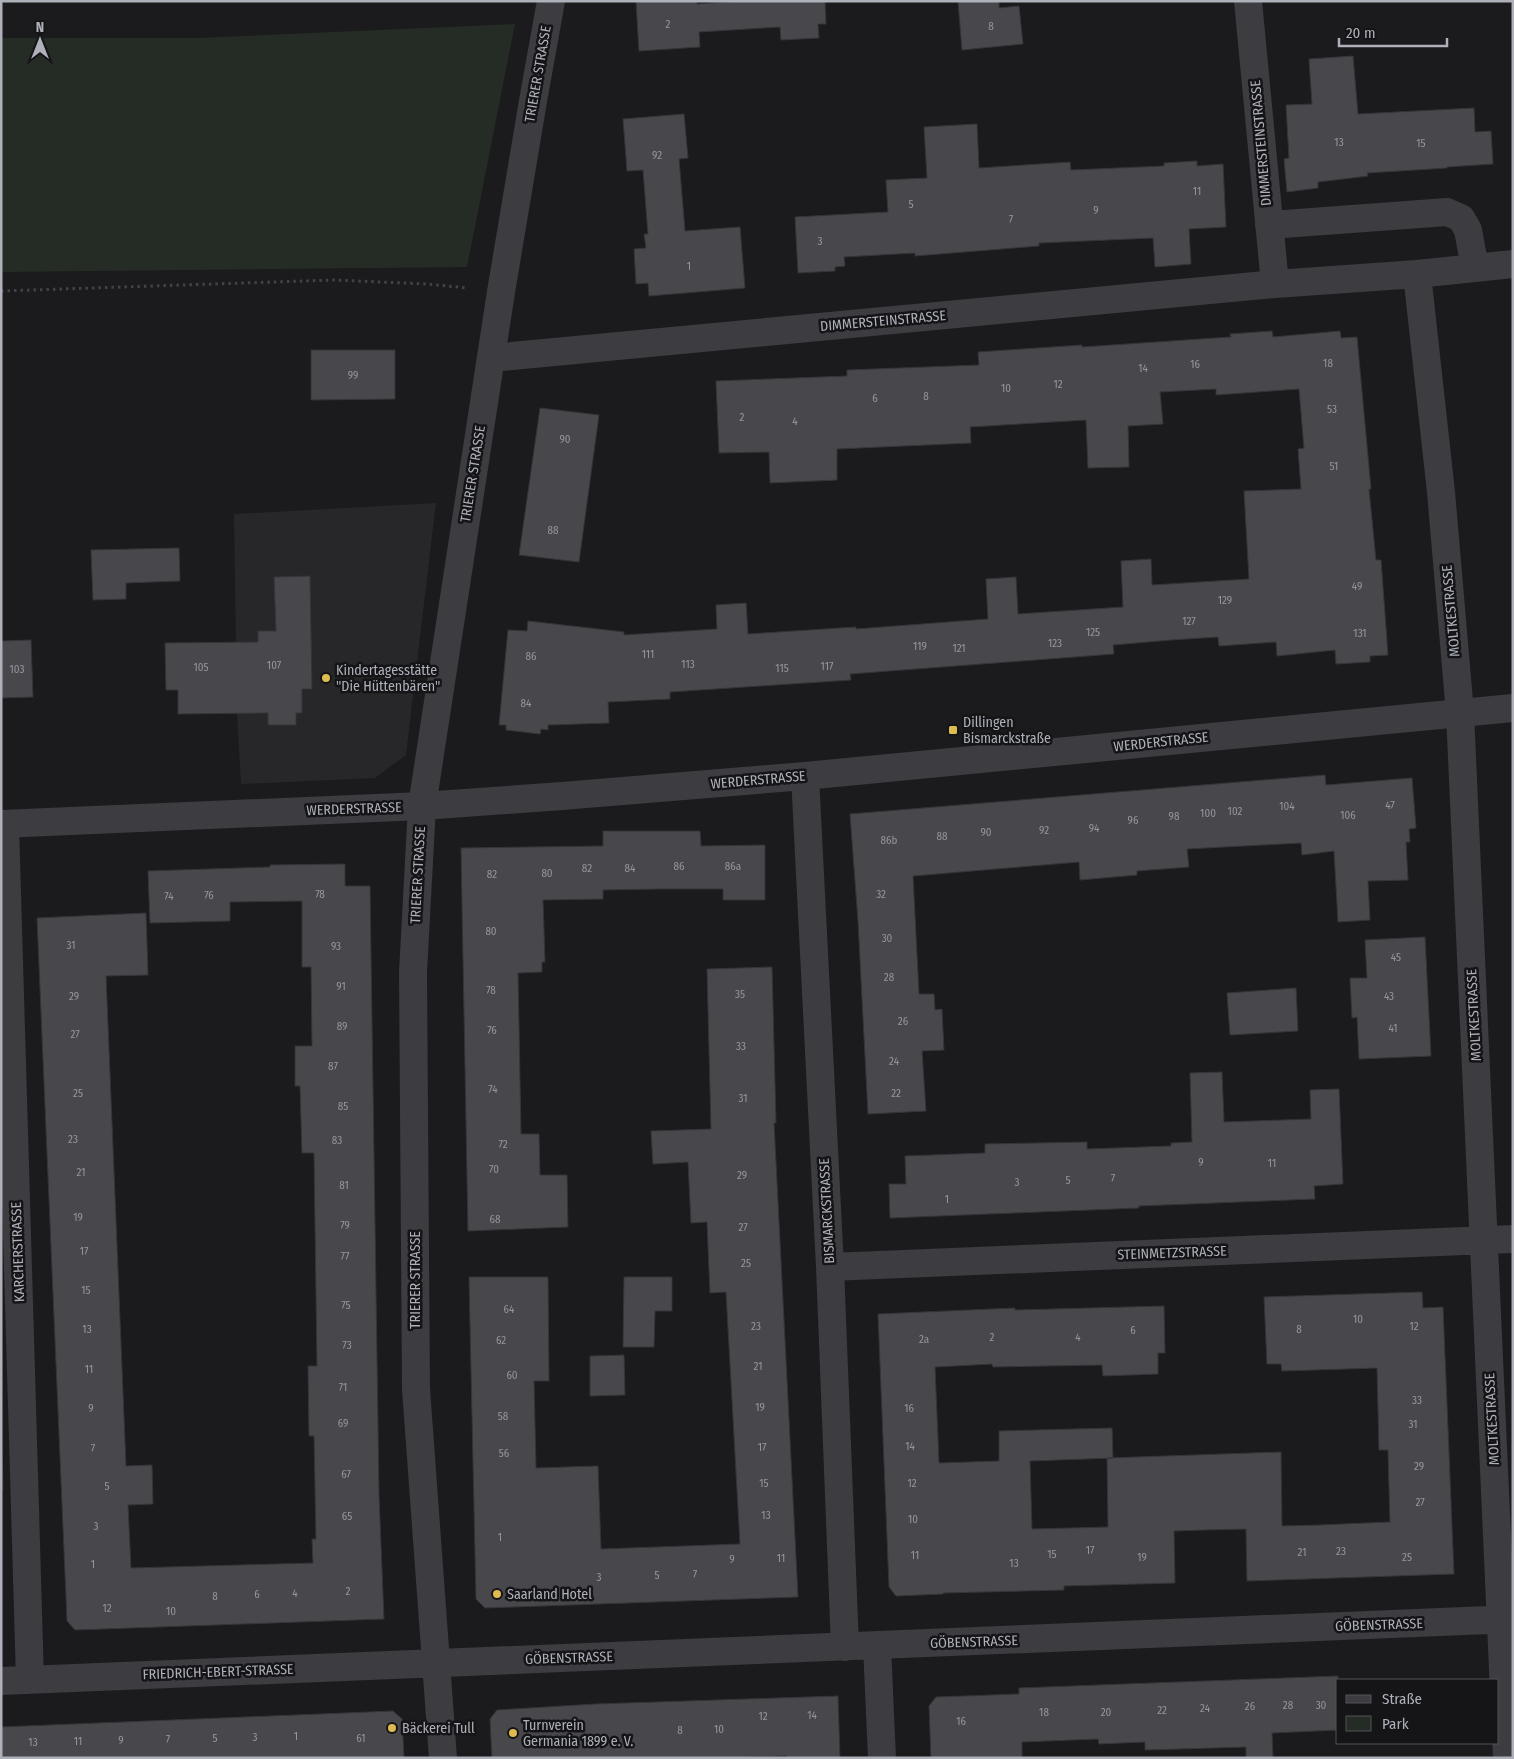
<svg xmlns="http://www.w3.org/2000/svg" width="1514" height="1759" font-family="'Fira Sans Condensed',sans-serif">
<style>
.built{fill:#272629}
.green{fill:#252c26}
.building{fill:#48474c;stroke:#353538}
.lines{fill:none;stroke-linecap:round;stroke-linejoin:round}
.path{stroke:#424348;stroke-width:3;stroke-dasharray:2.5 4;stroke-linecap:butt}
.minor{stroke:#3c3c41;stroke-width:28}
.poi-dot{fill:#debc50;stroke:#151517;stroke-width:2}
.labels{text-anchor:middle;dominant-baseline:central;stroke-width:5;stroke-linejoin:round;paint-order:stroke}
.number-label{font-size:11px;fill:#94969e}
.street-label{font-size:14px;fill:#aeb1ba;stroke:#151517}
.poi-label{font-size:14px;fill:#aeb1ba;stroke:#151517;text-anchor:start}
</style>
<rect width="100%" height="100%" fill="#1b1a1c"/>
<path class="built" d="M436,503L406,755L375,778L241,784L237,714L234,514Z
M1,1412L4,1490H1Z"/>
<path class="green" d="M515,24L467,267L1,272V38H198Z"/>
<path class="building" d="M636,1H697V4L737,1H825L826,24H818L819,38L781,40L780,27L699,32L700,47L639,51Z
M958,1H999V8L1019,6L1023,44L962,50Z
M1353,56L1358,114L1474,108L1475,132L1491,131L1493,164L1447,167V168L1367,173L1368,176L1318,182V188L1287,192L1284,159L1289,158L1286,105L1312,104L1309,59Z
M684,114L688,158L679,159L685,231L740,227L745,288L649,296L648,283L636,284L634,249L646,248L644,234H648L643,170L627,171L623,119Z
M977,124L979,168L1070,162L1071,170L1164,166V163L1197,161V166L1223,164L1226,227L1189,229L1191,264L1155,267L1153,238L1039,243V246L915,256V253L844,257L845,266L835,267V271L798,273L795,217L888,212L886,180L927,178L924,127Z
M1272,331L1273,337L1340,331L1341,338L1357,337L1371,489H1369L1376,560H1381L1388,655L1370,656V662L1336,664L1335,650L1277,656L1276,642L1219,646L1218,637L1171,640L1113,645L1114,654L850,674L851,680L670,692V699L608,702L609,723L548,725V730L541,729L540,734L506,730V725H499L508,630L527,631L528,621L624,632V635L717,629L716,605L746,603L748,634L856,627V629L988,619L986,579L1016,577L1018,614L1123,607L1121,561L1151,559L1152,585L1249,579L1244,491L1301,489L1298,449L1304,448L1299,389L1216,395V389L1160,392L1163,424L1128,426L1129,467L1088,468L1086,420L970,427L971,443L837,449V480L770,483L769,452L719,453L716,381L847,376V370L979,365L978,352L1082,345V347L1231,337L1230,334Z
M311,350H395V399L311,400Z
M540,408L599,415L579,562L519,555Z
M179,548L180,581L126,583V599L93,600L91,550Z
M310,576L312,689H302V713H296V725H268V713L178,714V690H166L165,643L258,642V631H276L274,577Z
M31,640L33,697L1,698V641Z
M1325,775L1326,785L1412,778L1416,828L1409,829L1410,842H1406L1408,880L1368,881L1370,920L1338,922L1334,851L1302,855L1301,843L1187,849L1189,867L1137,871V875L1080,880L1079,862L913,876L919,994H934L935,1010L942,1009L944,1050L922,1051L926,1111L868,1114L858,921L850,814Z
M603,831H700L701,846L765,845V900H723V889H657L603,890V899L543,900L545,962H542V972L518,973L521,1134H539L540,1175H567L568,1227L468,1231L461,848L603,846Z
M345,864V886H370L379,1495L384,1619L75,1630L67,1621L37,918L146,913L148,975L106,976L126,1466L152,1465L153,1504L128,1505L131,1568L313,1563L312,1539H316L314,1436H309L308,1366H317L314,1153H302L300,1086H295V1046H312L311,967H302V901L230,902V921L150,923L148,871L270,867V865Z
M1425,937L1431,1056L1359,1059L1357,1017L1352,1018L1350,978H1367L1365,940Z
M772,967L776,1123H774L798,1597L485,1608L476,1599L469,1277H548L549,1381H534L536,1468L598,1466L601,1549L740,1544L726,1292L710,1293L707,1222L691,1223L688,1162L653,1164L651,1131L711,1129L707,969Z
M1296,988L1298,1031L1230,1035L1227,993Z
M1222,1072L1224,1122L1311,1119L1310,1090L1339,1089L1343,1184L1314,1186L1315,1199L1139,1206V1208L890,1218L889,1184H906L905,1156L985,1153V1144L1087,1142V1149L1171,1146V1143L1192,1142L1190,1073Z
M624,1277H672V1311H655L654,1347H623Z
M1422,1292L1423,1308L1443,1307L1454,1574L1247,1581L1246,1529L1204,1530L1174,1531L1175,1583L1064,1586V1590L943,1593V1594L896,1596L889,1587L878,1314L1015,1308V1310L1164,1306L1165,1353H1158V1374L1103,1376L1102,1365L993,1367L992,1364L935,1367L939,1463L999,1461V1431L1112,1428L1113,1458L1030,1461L1032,1529L1071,1528L1108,1527L1107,1458L1281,1452L1282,1526L1320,1525L1390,1522L1388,1450H1379L1377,1368L1282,1371L1281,1364H1267L1264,1297Z
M624,1355L625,1395L590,1396V1356Z
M1338,1676V1730L1272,1733L1273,1758H1246V1747L1145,1750V1742L1099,1744L1098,1739L1022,1742V1758H931L929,1706L936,1697L1019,1694V1688Z
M838,1696L840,1758H787V1756L713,1758H492L490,1719L497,1710L595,1704Z
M393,1711L402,1719L404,1758H1V1727Z"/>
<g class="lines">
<path class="path" d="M1,291L334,280L427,284L468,288"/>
<path class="minor" d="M1248,1L1275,284
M1269,225L1447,212L1461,218L1468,230L1475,268
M1417,274L1441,492L1460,713L1507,1758
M491,358L1275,284L1417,274L1513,264
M805,776L830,1267L845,1647
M1,824L422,806L562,796L805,776L1513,708
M5,824L30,1680
M830,1267L1513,1239
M877,1646L882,1758
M1,1681L1513,1619
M443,1758L416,1389L413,972L422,806L501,292L533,101L551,1"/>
</g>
<g class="poi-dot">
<circle cx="326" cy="678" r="5"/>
<rect x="948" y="725" width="10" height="10" rx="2.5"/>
<circle cx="497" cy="1594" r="5"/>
<circle cx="392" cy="1728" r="5"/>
<circle cx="513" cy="1733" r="5"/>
</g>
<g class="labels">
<g class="number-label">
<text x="668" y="24">2</text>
<text x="991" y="26">8</text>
<text x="1339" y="142">13</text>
<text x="1421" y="143">15</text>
<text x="657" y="155">92</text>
<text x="1197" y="191">11</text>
<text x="911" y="204">5</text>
<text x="1096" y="210">9</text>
<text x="1011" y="219">7</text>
<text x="820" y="241">3</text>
<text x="689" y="266">1</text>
<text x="1328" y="363">18</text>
<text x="1195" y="364">16</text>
<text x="1143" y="368">14</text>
<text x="353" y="375">99</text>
<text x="1058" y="384">12</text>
<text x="1006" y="388">10</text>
<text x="926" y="396">8</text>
<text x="875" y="398">6</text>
<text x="1332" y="409">53</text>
<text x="742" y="417">2</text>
<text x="795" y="421">4</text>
<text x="565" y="439">90</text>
<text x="1334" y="466">51</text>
<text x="553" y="530">88</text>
<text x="1357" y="586">49</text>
<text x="1225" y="600">129</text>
<text x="1189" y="621">127</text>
<text x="1093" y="632">125</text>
<text x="1360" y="633">131</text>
<text x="1055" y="643">123</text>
<text x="920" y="646">119</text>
<text x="959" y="648">121</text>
<text x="648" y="654">111</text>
<text x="531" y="656">86</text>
<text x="688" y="664">113</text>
<text x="274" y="665">107</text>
<text x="827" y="666">117</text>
<text x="201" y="667">105</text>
<text x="782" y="668">115</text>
<text x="17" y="669">103</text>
<text x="526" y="703">84</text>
<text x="1390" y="805">47</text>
<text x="1287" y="806">104</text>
<text x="1235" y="811">102</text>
<text x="1208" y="813">100</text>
<text x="1348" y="815">106</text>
<text x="1174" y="816">98</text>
<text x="1133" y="820">96</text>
<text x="1094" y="828">94</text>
<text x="1044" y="830">92</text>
<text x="986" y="832">90</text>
<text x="942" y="836">88</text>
<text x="889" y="840">86b</text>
<text x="679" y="866">86</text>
<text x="733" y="866">86a</text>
<text x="587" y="868">82</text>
<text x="630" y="868">84</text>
<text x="547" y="873">80</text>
<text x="492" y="874">82</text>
<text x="320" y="894">78</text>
<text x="881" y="894">32</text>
<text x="209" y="895">76</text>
<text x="169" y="896">74</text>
<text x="491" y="931">80</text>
<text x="887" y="938">30</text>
<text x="71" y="945">31</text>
<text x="336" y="946">93</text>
<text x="1396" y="957">45</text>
<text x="889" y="977">28</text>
<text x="341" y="986">91</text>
<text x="491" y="990">78</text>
<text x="740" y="994">35</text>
<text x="74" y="996">29</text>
<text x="1389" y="996">43</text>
<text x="903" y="1021">26</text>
<text x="342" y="1026">89</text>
<text x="1393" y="1028">41</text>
<text x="492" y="1030">76</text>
<text x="75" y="1034">27</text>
<text x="741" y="1046">33</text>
<text x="894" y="1061">24</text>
<text x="333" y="1066">87</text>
<text x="493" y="1089">74</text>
<text x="78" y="1093">25</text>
<text x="896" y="1093">22</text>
<text x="743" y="1098">31</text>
<text x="343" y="1106">85</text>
<text x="73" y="1139">23</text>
<text x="337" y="1140">83</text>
<text x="503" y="1144">72</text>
<text x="1201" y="1162">9</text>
<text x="1272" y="1163">11</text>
<text x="494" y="1169">70</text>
<text x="81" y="1172">21</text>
<text x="742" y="1175">29</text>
<text x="1113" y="1178">7</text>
<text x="1068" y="1180">5</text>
<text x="1017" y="1182">3</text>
<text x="344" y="1185">81</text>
<text x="947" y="1199">1</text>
<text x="78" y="1217">19</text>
<text x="495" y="1219">68</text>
<text x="345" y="1225">79</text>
<text x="743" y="1227">27</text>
<text x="84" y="1251">17</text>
<text x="345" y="1256">77</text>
<text x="746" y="1263">25</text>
<text x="86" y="1290">15</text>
<text x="346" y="1305">75</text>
<text x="509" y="1309">64</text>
<text x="1358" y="1319">10</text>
<text x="756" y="1326">23</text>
<text x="1414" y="1326">12</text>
<text x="87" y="1329">13</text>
<text x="1299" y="1329">8</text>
<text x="1133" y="1330">6</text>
<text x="992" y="1337">2</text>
<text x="1078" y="1337">4</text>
<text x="924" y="1339">2a</text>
<text x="501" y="1340">62</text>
<text x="347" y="1345">73</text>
<text x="758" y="1366">21</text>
<text x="89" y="1369">11</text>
<text x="512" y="1375">60</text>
<text x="343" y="1387">71</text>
<text x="1417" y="1400">33</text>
<text x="760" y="1407">19</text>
<text x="91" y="1408">9</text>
<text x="909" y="1408">16</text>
<text x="503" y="1416">58</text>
<text x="343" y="1423">69</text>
<text x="1413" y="1424">31</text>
<text x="910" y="1446">14</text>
<text x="762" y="1447">17</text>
<text x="93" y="1448">7</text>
<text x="504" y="1453">56</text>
<text x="1419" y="1466">29</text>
<text x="346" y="1474">67</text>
<text x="764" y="1483">15</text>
<text x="912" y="1483">12</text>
<text x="107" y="1486">5</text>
<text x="1420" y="1502">27</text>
<text x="766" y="1515">13</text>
<text x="347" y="1516">65</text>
<text x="913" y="1519">10</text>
<text x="96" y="1526">3</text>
<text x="500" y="1537">1</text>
<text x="1090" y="1550">17</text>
<text x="1341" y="1551">23</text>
<text x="1302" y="1552">21</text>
<text x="1052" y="1554">15</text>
<text x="915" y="1555">11</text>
<text x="1142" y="1557">19</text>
<text x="1407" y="1557">25</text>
<text x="781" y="1558">11</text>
<text x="732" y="1559">9</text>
<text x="1014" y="1563">13</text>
<text x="93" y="1564">1</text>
<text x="695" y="1574">7</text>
<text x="657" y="1575">5</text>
<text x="599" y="1577">3</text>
<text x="348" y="1591">2</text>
<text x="295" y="1593">4</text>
<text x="257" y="1594">6</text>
<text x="215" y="1596">8</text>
<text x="107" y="1608">12</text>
<text x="171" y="1611">10</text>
<text x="1288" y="1705">28</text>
<text x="1321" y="1705">30</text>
<text x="1250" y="1706">26</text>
<text x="1205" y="1708">24</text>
<text x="1162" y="1710">22</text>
<text x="1044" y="1712">18</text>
<text x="1106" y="1712">20</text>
<text x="812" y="1715">14</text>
<text x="763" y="1716">12</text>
<text x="961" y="1721">16</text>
<text x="719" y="1729">10</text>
<text x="680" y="1730">8</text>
<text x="296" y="1736">1</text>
<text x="255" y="1737">3</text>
<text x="215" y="1738">5</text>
<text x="361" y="1738">61</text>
<text x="168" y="1739">7</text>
<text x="121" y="1740">9</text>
<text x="78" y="1741">11</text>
<text x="33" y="1742">13</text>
</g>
<g class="street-label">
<text transform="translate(538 74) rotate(-80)">TRIERER STRASSE</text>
<text transform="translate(1261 143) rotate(-95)">DIMMERSTEINSTRASSE</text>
<text transform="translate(883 321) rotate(-5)">DIMMERSTEINSTRASSE</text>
<text transform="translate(473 474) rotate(-81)">TRIERER STRASSE</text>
<text transform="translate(1451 611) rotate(-95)">MOLTKESTRASSE</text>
<text transform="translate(1161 742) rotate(-6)">WERDERSTRASSE</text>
<text transform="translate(758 780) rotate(-5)">WERDERSTRASSE</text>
<text transform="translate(354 809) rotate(-2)">WERDERSTRASSE</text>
<text transform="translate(418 875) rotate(-87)">TRIERER STRASSE</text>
<text transform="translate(1474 1015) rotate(-93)">MOLTKESTRASSE</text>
<text transform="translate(827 1211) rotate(-93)">BISMARCKSTRASSE</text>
<text transform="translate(18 1252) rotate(-92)">KARCHERSTRASSE</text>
<text transform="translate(1172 1253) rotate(-2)">STEINMETZSTRASSE</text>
<text transform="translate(415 1280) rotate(-90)">TRIERER STRASSE</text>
<text transform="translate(1492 1419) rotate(-93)">MOLTKESTRASSE</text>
<text transform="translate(1379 1625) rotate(-2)">GÖBENSTRASSE</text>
<text transform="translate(974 1642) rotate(-2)">GÖBENSTRASSE</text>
<text transform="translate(569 1658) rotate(-2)">GÖBENSTRASSE</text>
<text transform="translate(218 1672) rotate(-2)">FRIEDRICH-EBERT-STRASSE</text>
</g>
<g class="poi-label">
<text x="336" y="670">Kindertagesstätte<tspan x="336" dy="16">"Die Hüttenbären"</tspan></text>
<text x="963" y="722">Dillingen<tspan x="963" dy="16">Bismarckstraße</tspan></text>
<text x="507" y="1594">Saarland Hotel</text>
<text x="523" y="1725">Turnverein<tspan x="523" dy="16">Germania 1899 e. V.</tspan></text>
<text x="402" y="1728">Bäckerei Tull</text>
</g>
</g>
<rect width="1514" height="1759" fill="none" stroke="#aeb1ba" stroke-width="5"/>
<rect x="1336" y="1679" width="162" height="65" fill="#151517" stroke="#525358"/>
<rect x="1346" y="1695" width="25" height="8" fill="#3c3c41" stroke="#525358"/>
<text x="1382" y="1704" font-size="15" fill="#aeb1ba">Straße</text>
<rect x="1346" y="1716" width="25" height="15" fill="#252c26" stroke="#525358"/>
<text x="1382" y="1729" font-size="15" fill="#aeb1ba">Park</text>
<g transform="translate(40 40)" stroke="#151517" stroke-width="4" paint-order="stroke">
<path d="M0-4L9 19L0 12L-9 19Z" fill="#aeb1ba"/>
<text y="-8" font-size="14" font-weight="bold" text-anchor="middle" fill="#aeb1ba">N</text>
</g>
<path d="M1339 38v8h108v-8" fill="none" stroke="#aeb1ba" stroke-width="2.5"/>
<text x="1346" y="38" font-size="15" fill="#aeb1ba" stroke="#151517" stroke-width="4" paint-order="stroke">20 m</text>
</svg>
